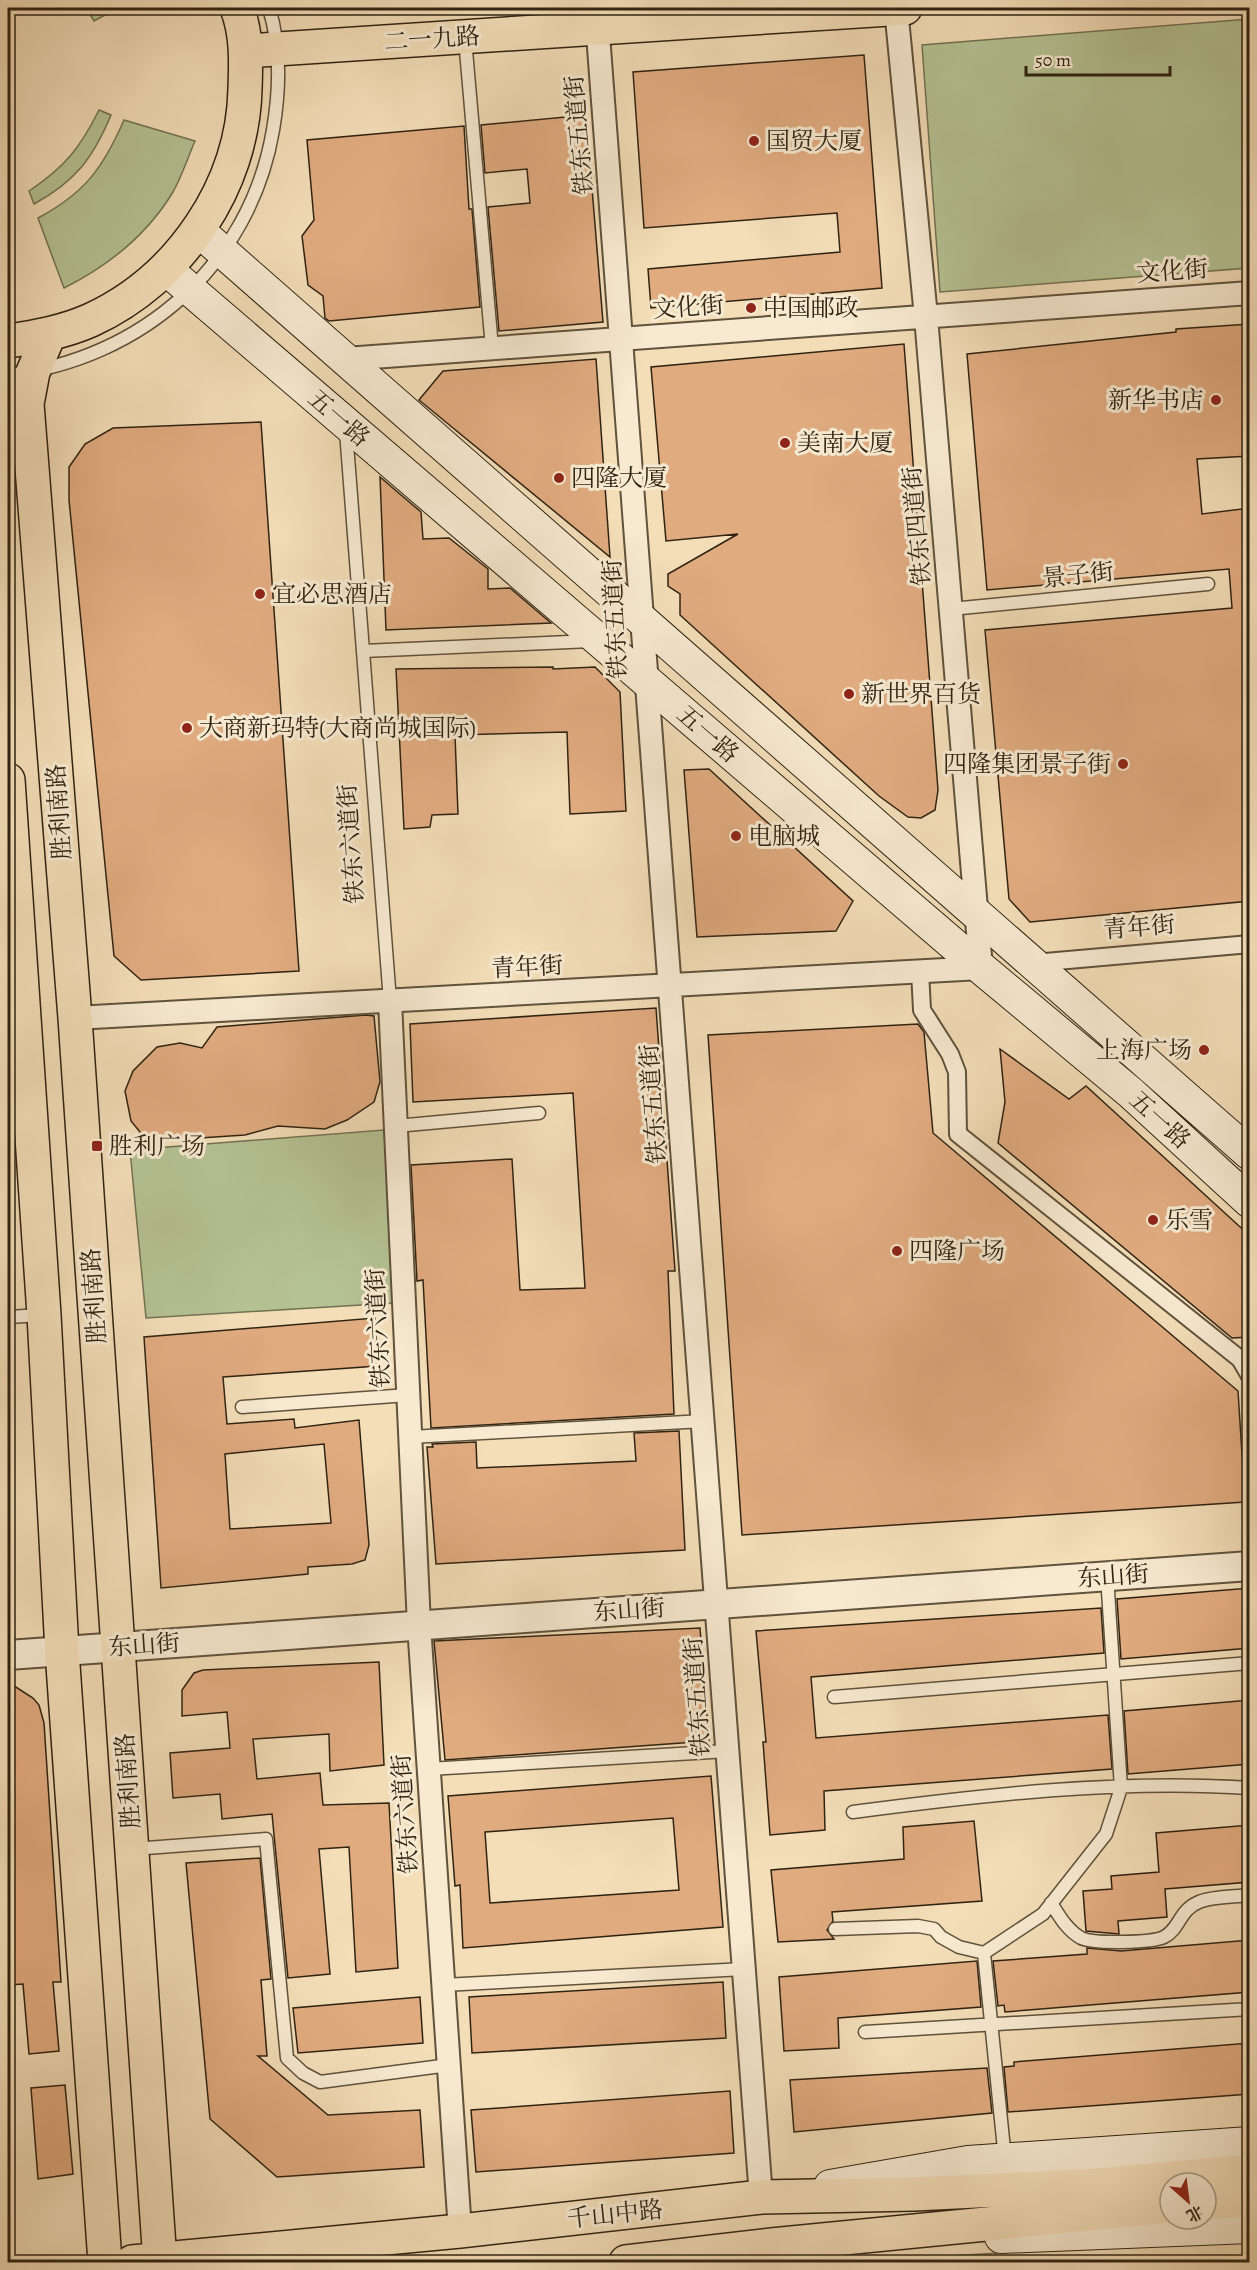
<svg xmlns="http://www.w3.org/2000/svg" width="1257" height="2270" font-family="Alegreya,'Noto Serif SC',serif">
<style>
.green{fill:#b5c294;stroke:#727253;stroke-width:1.5}
.building{fill:#e1ab80;stroke:#2f2312;stroke-width:1.5;fill-rule:evenodd}
.lines{fill:none;stroke-linecap:round;stroke-linejoin:round}
.service-casing{stroke:#60523c;stroke-width:15}
.pedestrian-casing{stroke:#60523c;stroke-width:20}
.minor-casing{stroke:#60523c;stroke-width:26}
.tertiary-casing{stroke:#60523c;stroke-width:32}
.secondary-casing{stroke:#2f2312;stroke-width:34}
.primary-casing{stroke:#2f2312;stroke-width:36}
.service{stroke:#f7ead1;stroke-width:12}
.pedestrian{stroke:#f7ead1;stroke-width:16}
.minor{stroke:#f7ead1;stroke-width:22}
.tertiary{stroke:#f7ead1;stroke-width:28}
.secondary{stroke:#f7ead1;stroke-width:32}
.primary{stroke:#f3deb8;stroke-width:33}
.poi-dot{fill:#8f2418;stroke:#f7ead1;stroke-width:2}
.labels{text-anchor:middle;dominant-baseline:central;stroke-width:6;stroke-linejoin:round;paint-order:stroke}
.street-label{font-size:24px;fill:#2f2312;stroke:#f7ead1}
.poi-label{font-size:24px;fill:#2f2312;stroke:#f7ead1;text-anchor:start}
</style>
<rect width="100%" height="100%" fill="#f3deb8"/>
<filter id="stains"><feTurbulence type="fractalNoise" baseFrequency=".00333" numOctaves="4"/><feColorMatrix values="0 0 0 0 .2 0 0 0 0 .09 0 0 0 0 .02 0 0 0 .5 -.17"/></filter>
<radialGradient id="worn" r=".72"><stop offset=".6" stop-color="#630" stop-opacity="0"/><stop offset="1" stop-color="#630" stop-opacity=".3"/></radialGradient>
<path class="green" d="M86,8H103L107,14L94,21Z
M1249,19V268L940,292L922,45Z
M99,110L111,115C93,158 76,181 34,204L29,191C65,167 80,148 99,110Z
M124,120L195,141C188,157 182,176 173,192C147,235 108,266 64,288L38,218C85,193 103,168 124,120Z
M384,1130L394,1303L146,1318L130,1150Z
M997,2253L991,2262H919V2258Z"/>
<path class="building" d="M864,55L882,288L651,308L648,269L840,252L837,213L644,228L633,72Z
M586,115L603,322L499,331L488,207L530,203L527,169L485,173L481,125Z
M464,126L469,209H472L480,307L329,321L325,318L323,296L308,285L302,236L314,220L307,140Z
M1250,324V456L1197,459L1202,514L1250,508V901L1030,922L1009,899L985,630L1232,608L1229,569L987,590L967,354L1176,332V329Z
M904,344L938,790L935,810L921,818L908,817L879,796L680,615V594L668,586V574L738,534L666,541L651,367Z
M596,359L610,557L419,400L443,371Z
M261,422L299,971L141,980L114,956L69,500V467L85,444L113,428Z
M380,477L421,512L423,539L449,538L488,569V589L510,588L551,623L386,630Z
M553,667V669L595,667L620,692L626,811L570,814L567,732L455,735L458,814L432,815L430,827L404,829L396,669Z
M709,769L853,901L836,931L697,937L684,770Z
M656,1008L675,1271H668L674,1414L431,1428L423,1280L417,1281L411,1165L512,1159L520,1290L585,1288L573,1093L413,1102L410,1024Z
M366,1015L374,1016L380,1082L374,1102L347,1120L325,1129L278,1126L245,1135L140,1142V1132L131,1121L125,1091L133,1071L157,1047L180,1043L202,1048L217,1027Z
M918,1024L924,1032L933,1133L1238,1391L1245,1502L742,1535L708,1035Z
M1000,1049L1069,1099L1086,1086L1250,1236V1337L1232,1338L998,1143L1005,1102Z
M375,1318L378,1366L223,1377L227,1424L294,1419L295,1428L359,1420L369,1545L365,1560L352,1564L308,1567V1574L161,1588L144,1337ZM324,1444L331,1523L230,1529L225,1454Z
M679,1431L685,1550L436,1564L427,1447H433L432,1444L476,1442L477,1468L636,1461L634,1433Z
M1250,1588V1648L1121,1659L1117,1599Z
M1101,1608L1104,1653L811,1677L816,1738L1108,1715L1112,1769L824,1791L825,1830L770,1835L763,1742H766L756,1631Z
M700,1628L709,1741L445,1760L434,1641Z
M379,1662L384,1765L330,1771L329,1734L253,1739L257,1779L320,1773L323,1805L389,1803L398,1968L356,1972L349,1847L319,1849L330,1974L288,1978L272,1814L222,1819L220,1794L173,1798L170,1753L230,1748L227,1712L182,1716V1690L194,1673L203,1670Z
M8,1682L33,1698L39,1705L44,1723L61,1982H53L59,2051L29,2054L23,1984L8,1985Z
M1250,1700V1764L1128,1774L1124,1711Z
M711,1776L723,1927L463,1948L460,1885L455,1886L448,1796ZM673,1818L679,1890L490,1903L485,1832Z
M974,1821L982,1901L832,1912L833,1921L827,1930L834,1939L778,1942L771,1870L904,1859L903,1827Z
M1250,1825V1882L1165,1889L1167,1917L1118,1921L1119,1934L1086,1931L1083,1891L1112,1889L1111,1876L1159,1872L1156,1833Z
M260,1858L271,1979L261,1980L267,2056H258L328,2115L420,2110L424,2167L277,2177L210,2119L186,1863Z
M1250,1940V1992L1005,2012L1004,2005L998,2006L993,1961L1087,1954V1948L1121,1951Z
M977,1961L981,2007L838,2018L839,2048L784,2051L779,1977Z
M723,1982L726,2038L472,2053L469,1997Z
M420,1997L423,2043L298,2053L293,2008Z
M1250,2043V2094L1008,2112L1004,2067L1014,2066V2062Z
M987,2068L992,2113L794,2132L790,2080Z
M65,2085L73,2174L38,2179L31,2088Z
M730,2091L734,2153L476,2172L471,2110Z"/>
<g class="lines">
<g class="service-casing">
<path id="service" d="M465,39L492,348
M8,375C142,359 250,265 273,130C280,89 281,47 269,8
M346,431L390,1001
M951,609L1208,584
M363,651L591,641
M396,1126L539,1113
M8,1317L42,1315
M242,1407L408,1395
M410,1437L704,1421
M834,1697L1250,1663
M429,1769L728,1751
M853,1812C984,1795 1118,1779 1250,1788
M133,1849L266,1839L287,2058L303,2073L320,2082L449,2065
M1051,1903C1060,1917 1067,1930 1081,1938C1093,1944 1152,1943 1164,1937C1180,1929 1179,1910 1199,1902C1213,1896 1234,1897 1250,1895
M835,1929L918,1926L934,1929L941,1937L959,1947L984,1953
M443,1985L744,1969
M865,2032L1250,2009
M1005,2159L984,1953L1043,1914L1106,1834L1121,1788L1107,1576"/>
</g>
<g class="pedestrian-casing">
<path id="pedestrian" d="M1034,963L1250,944
M920,971L922,1010L950,1054L957,1072L958,1134L1240,1359L1250,1376"/>
</g>
<g class="minor-casing">
<path id="minor" d="M596,8L761,2197
M345,359L1250,293
M390,1001L419,1625L460,2231
M75,1018L981,968L926,317L896,8
M773,2246L808,2262"/>
</g>
<g class="tertiary-casing">
<path id="tertiary" d="M8,1655L1250,1566"/>
</g>
<g class="secondary-casing">
<path id="secondary" d="M199,231L1250,1154
M166,269L981,968L1131,1093L1250,1202
M830,2186L968,2162L1250,2143
M1001,2237L1250,2227"/>
</g>
<g class="primary-casing">
<path id="primary" d="M246,51L905,8
M49,335L33,372L27,404L75,1018L160,2262
M8,341C36,337 64,332 91,320C180,279 243,186 245,89C246,61 247,34 237,8
M8,780L44,1315L62,1651L105,2262
M1206,2203L1250,2200
M132,2262L460,2231L761,2197L914,2194L1098,2185L1250,2171
M626,2262L772,2245L1170,2206"/>
</g>
<use href="#service" class="service"/>
<use href="#pedestrian" class="pedestrian"/>
<use href="#minor" class="minor"/>
<use href="#tertiary" class="tertiary"/>
<use href="#secondary" class="secondary"/>
<use href="#primary" class="primary"/>
</g>
<g class="poi-dot">
<circle cx="754" cy="141" r="6"/>
<circle cx="751" cy="308" r="6"/>
<circle cx="1216" cy="400" r="6"/>
<circle cx="785" cy="443" r="6"/>
<circle cx="559" cy="478" r="6"/>
<circle cx="260" cy="594" r="6"/>
<circle cx="849" cy="694" r="6"/>
<circle cx="187" cy="728" r="6"/>
<circle cx="1123" cy="764" r="6"/>
<circle cx="736" cy="836" r="6"/>
<circle cx="1204" cy="1050" r="6"/>
<rect x="91" y="1140" width="12" height="12" rx="3"/>
<circle cx="1153" cy="1220" r="6"/>
<circle cx="897" cy="1251" r="6"/>
</g>
<g class="labels">
<g class="street-label">
<text transform="translate(432 39) rotate(-4)">二一九路</text>
<text transform="translate(579 135) rotate(-95)">铁东五道街</text>
<text transform="translate(1172 271) rotate(-4)">文化街</text>
<text transform="translate(688 307) rotate(-4)">文化街</text>
<text transform="translate(339 418) rotate(41)">五一路</text>
<text transform="translate(917 526) rotate(-95)">铁东四道街</text>
<text transform="translate(1078 575) rotate(-6)">景子街</text>
<text transform="translate(615 619) rotate(-93)">铁东五道街</text>
<text transform="translate(708 734) rotate(41)">五一路</text>
<text transform="translate(59 812) rotate(-94)">胜利南路</text>
<text transform="translate(351 844) rotate(-94)">铁东六道街</text>
<text transform="translate(1139 927) rotate(-5)">青年街</text>
<text transform="translate(527 967) rotate(-3)">青年街</text>
<text transform="translate(653 1104) rotate(-94)">铁东五道街</text>
<text transform="translate(1160 1120) rotate(42)">五一路</text>
<text transform="translate(94 1296) rotate(-94)">胜利南路</text>
<text transform="translate(378 1328) rotate(-93)">铁东六道街</text>
<text transform="translate(1113 1576) rotate(-4)">东山街</text>
<text transform="translate(629 1610) rotate(-4)">东山街</text>
<text transform="translate(144 1645) rotate(-4)">东山街</text>
<text transform="translate(697 1697) rotate(-94)">铁东五道街</text>
<text transform="translate(128 1781) rotate(-94)">胜利南路</text>
<text transform="translate(405 1814) rotate(-94)">铁东六道街</text>
<text transform="translate(615 2214) rotate(-6)">千山中路</text>
</g>
<g class="poi-label">
<text x="766" y="141">国贸大厦</text>
<text x="763" y="308">中国邮政</text>
<text x="1204" y="400" text-anchor="end">新华书店</text>
<text x="797" y="443">美南大厦</text>
<text x="571" y="478">四隆大厦</text>
<text x="272" y="594">宜必思酒店</text>
<text x="861" y="694">新世界百货</text>
<text x="199" y="728">大商新玛特(大商尚城国际)</text>
<text x="1111" y="764" text-anchor="end">四隆集团景子街</text>
<text x="748" y="836">电脑城</text>
<text x="1192" y="1050" text-anchor="end">上海广场</text>
<text x="109" y="1146">胜利广场</text>
<text x="1165" y="1220">乐雪</text>
<text x="909" y="1251">四隆广场</text>
</g>
</g>
<rect width="1257" height="2270" fill="none" stroke="#f3deb8" stroke-width="30"/>
<rect x="9" y="9" width="1239" height="2252" fill="none" stroke="#2f2312" stroke-width="3"/>
<rect x="15" y="15" width="1227" height="2240" fill="none" stroke="#2f2312" stroke-width="1.5"/>
<g transform="translate(1188 2201) rotate(152)"><circle r="28" fill="#f7ead1" stroke="#a79a85" stroke-width="1.5"/>
<path d="M0-4.5L10 22L0 15L-10 22Z" fill="#8f2418"/>
<text y="-9" font-size="16" font-weight="bold" text-anchor="middle" fill="#2f2312">北</text>
</g>
<path d="M1026 66v9h144v-9" fill="none" stroke="#2f2312" stroke-width="3"/>
<text x="1035" y="66" font-size="18" fill="#2f2312" stroke="#f7ead1" stroke-width="4.5" paint-order="stroke">50 m</text>
<rect width="100%" height="100%" filter="url(#stains)"/>
<rect width="100%" height="100%" fill="url(#worn)"/>
</svg>
